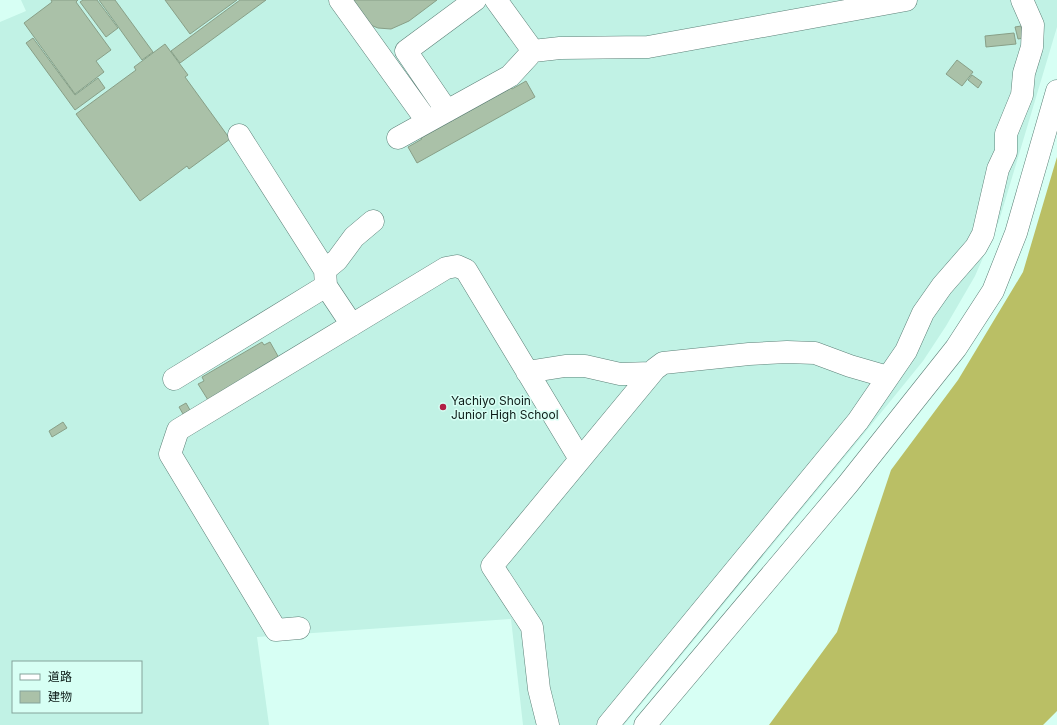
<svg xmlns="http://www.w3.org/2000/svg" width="1057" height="725" font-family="Inter,'Noto Sans JP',sans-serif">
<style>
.built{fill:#c1f2e5;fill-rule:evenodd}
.forest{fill:#babf65}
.building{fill:#aac1a8;stroke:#889f87}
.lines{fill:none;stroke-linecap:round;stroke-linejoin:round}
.minor-casing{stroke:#5d8178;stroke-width:23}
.minor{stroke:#fff;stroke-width:22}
.poi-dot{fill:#b11f45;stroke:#d7fff4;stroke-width:1.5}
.labels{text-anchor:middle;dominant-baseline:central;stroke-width:3;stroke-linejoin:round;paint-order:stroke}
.poi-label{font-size:12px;fill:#0b1a16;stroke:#d7fff4;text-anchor:start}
</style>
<rect width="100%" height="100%" fill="#d7fff4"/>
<path class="built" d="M21,0H1057V27L999,221L975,276L946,326L923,361L849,452L624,725H523L511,619L257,637L269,725H0V22L26,11ZM13,662H141V712H13Z"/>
<path class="forest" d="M1057,157V711L1043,725H769L837,632L891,470L958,380L1023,272Z"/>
<path class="building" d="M51,0H78L76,2L111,50L96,61L104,72L75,94L24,23L52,2Z
M83,0H97L118,28L106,37L80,2Z
M99,0H115L153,52L142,60Z
M165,0H237L190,34Z
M240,0H266L180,63L171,51Z
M350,0H437L409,21L391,29L378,28L368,24Z
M1021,26L1024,38L1018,39L1015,27Z
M1014,33L1016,44L986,47L985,36Z
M33,38L75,95L98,78L105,88L75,110L26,43Z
M165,44L188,75L185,77L230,139L189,169L187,166L140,201L76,114L136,70L134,67Z
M957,60L973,72L962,86L946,74Z
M972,75L982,82L978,88L968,80Z
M526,81L535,97L417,163L408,147L422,139L421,138L511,88L512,89Z
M262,342L264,345L270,342L279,358L208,400L198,384L204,381L202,377Z
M186,403L190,410L183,414L179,407Z
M63,422L67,428L52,437L49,431Z"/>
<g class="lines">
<g class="minor-casing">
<path id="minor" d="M340,0L427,121
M496,0L533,51
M447,111L406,51L475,0
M239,135L325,270L326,286L352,325
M398,138L510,76L533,51L560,48L648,47L906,0
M325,270L337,260L354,237L373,221
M527,372L565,366H585L620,374L651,373
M174,379L326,286
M299,628L276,630L170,454L178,430L446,268L457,266L466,270L580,459
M548,725L539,689L532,627L492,566L655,369L663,363L749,354L787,352L815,353L850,366L888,377
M608,725L858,421L906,351L923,313L942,286L976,247L983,234L998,169L1006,152V134L1022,95L1024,73L1032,47L1033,25L1022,0
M645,725L848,484L956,348L993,291L1016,233L1057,91"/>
</g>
<use href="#minor" class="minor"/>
</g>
<circle class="poi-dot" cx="443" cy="407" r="4"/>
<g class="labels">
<g class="poi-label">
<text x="451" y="400">Yachiyo Shoin<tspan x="451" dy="14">Junior High School</tspan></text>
</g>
</g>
<rect x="12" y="661" width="130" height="52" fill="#d7fff4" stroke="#85a39b"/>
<rect x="20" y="674" width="20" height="6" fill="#ffffff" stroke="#85a39b"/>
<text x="48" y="681" font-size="12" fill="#0b1a16">道路</text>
<rect x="20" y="691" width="20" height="12" fill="#aac1a8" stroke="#85a39b"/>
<text x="48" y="701" font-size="12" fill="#0b1a16">建物</text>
</svg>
